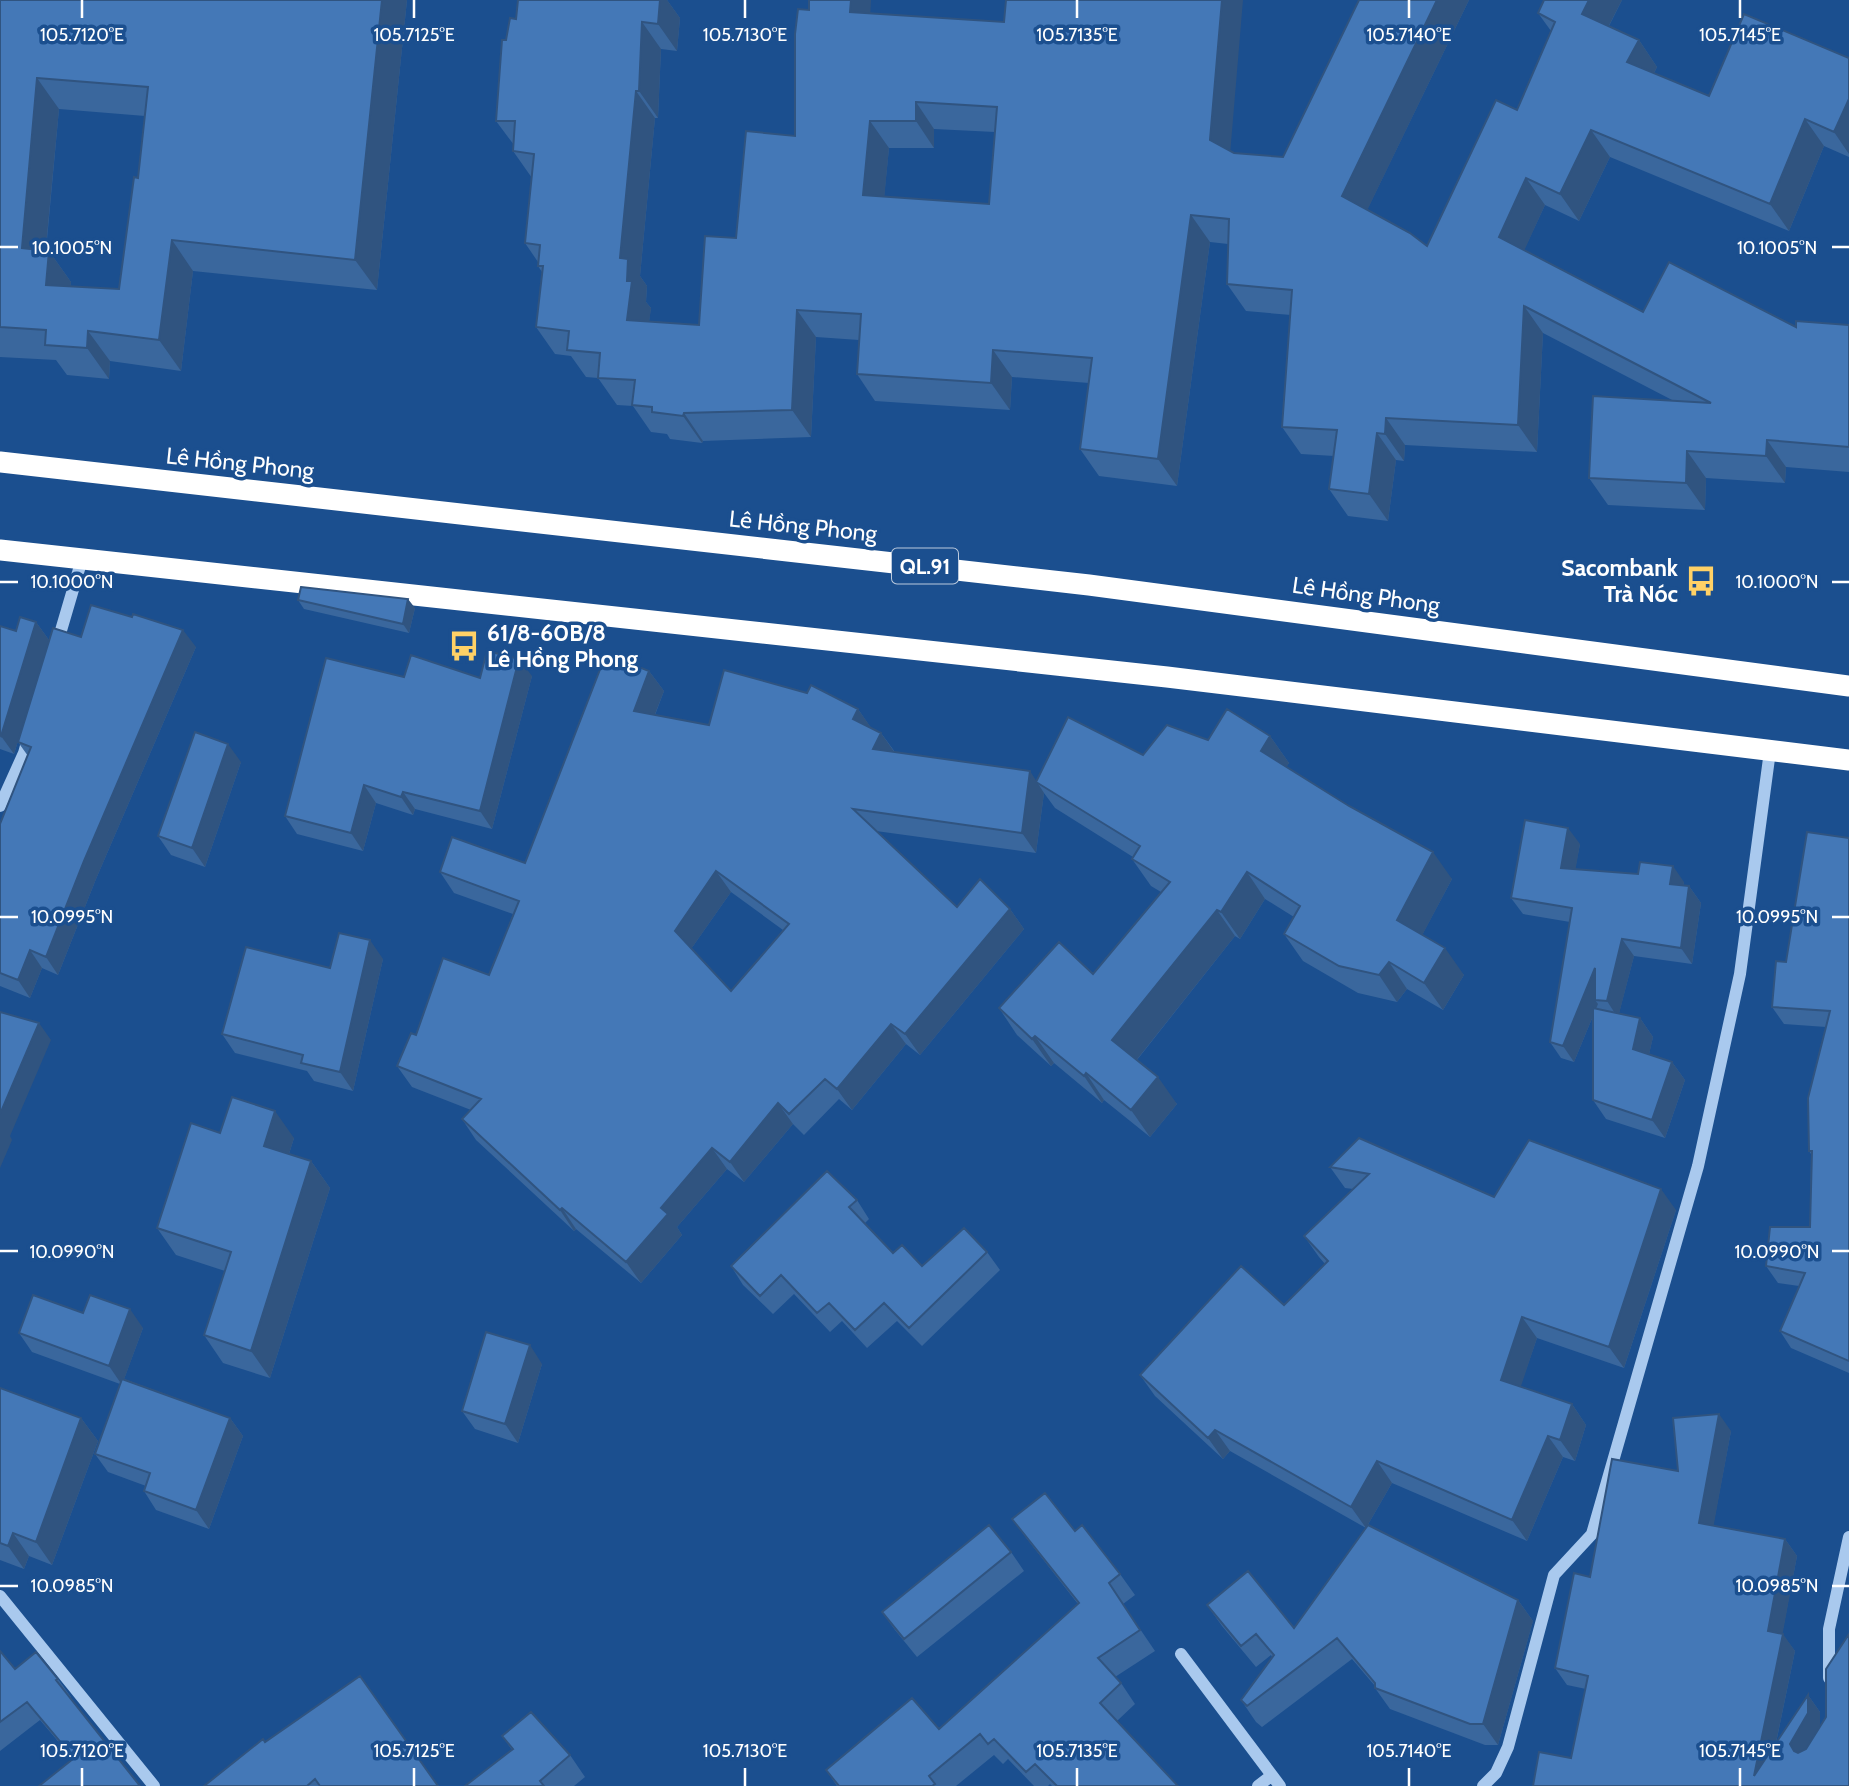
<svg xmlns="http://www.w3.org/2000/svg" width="1849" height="1786" font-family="Cabin,sans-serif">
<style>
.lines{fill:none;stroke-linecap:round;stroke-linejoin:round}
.minor{stroke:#a9c9ee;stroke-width:12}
.highway{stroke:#fff;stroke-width:21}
.wall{fill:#3a679d;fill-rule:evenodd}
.shaded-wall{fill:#305480}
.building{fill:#4478b7;stroke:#305480;stroke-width:2;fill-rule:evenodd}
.ticks{fill:none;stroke:#fff;stroke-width:2.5}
.labels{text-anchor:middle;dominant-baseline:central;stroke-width:7;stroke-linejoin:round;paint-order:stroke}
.shield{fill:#1b4f8f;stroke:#bbcadd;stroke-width:2}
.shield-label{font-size:21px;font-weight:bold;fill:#fff}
.street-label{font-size:23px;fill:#fff;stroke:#1b4f8f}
.poi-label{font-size:23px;font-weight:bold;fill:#fff;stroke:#1b4f8f;text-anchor:end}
.ticks-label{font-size:18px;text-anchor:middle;fill:#fff;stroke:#1b4f8f;stroke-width:7;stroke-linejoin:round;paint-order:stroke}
</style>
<rect width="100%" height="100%" fill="#1b4f8f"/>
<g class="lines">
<path class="minor" d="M57,644L82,559
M0,806L24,753L29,735
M0,1596L154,1786
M1181,1654L1280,1786
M1829,1678V1629L1849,1537
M1258,1786L1271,1776
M1483,1786L1496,1773L1508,1747L1554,1575L1592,1534L1698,1166L1740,974L1770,751"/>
<path class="highway" d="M0,462L1089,585L1849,686
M0,550L1167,677L1849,760"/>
</g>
<path class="wall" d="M0,0H407L377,290L193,271L181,371L110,361L109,379L67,375L56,360L0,357ZM59,109L145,116L138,178L119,289L70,287L71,282L49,251L46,250Z
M660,0H667L680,18L677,51L661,49L658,118H655L640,276L647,286L646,302L651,308L649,321L699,325L736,238L795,136L809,10L870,13L1234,153L1283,157L1359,0H1469L1367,210L1427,246L1517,110L1551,31L1538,13L1544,0H1622L1609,26L1639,40L1657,67L1654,73L1709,96L1849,58V157L1824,146L1789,231L1610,157L1579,221L1545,205L1524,250L1643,312L1796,327L1849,325V472L1786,467L1785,483L1706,478L1705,510L1608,505L1589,478L1674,401L1543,333L1537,452L1405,445L1404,461L1396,460L1388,521L1348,516L1329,489L1334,456L1301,454L1282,427L1291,315L1246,311L1227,284L1228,244L1210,242L1177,486L1099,476L1080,449L1089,383L1012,377L1010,410L875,401L857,374L859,340L816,337L811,437L703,441L702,443L670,439L667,434L651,432L633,406L617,405L598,378L586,377L571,356L555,354L536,327L542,272L538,266V262L525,243L532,178L513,151L514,145L496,121L506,40L516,19ZM934,129L995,132L989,204L884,197L889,148H934Z
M298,600L415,608L409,633L304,609Z
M36,622L49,640L14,754L0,749V626L16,631Z
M81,637L196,647L96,879L58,975L42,968L30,998L0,986V824L28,756L18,742Z
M649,671L664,691L655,715L709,725L858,709L871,728L881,733L895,752L1037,781L1208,740L1270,736L1289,763L1286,767L1452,879L1422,935L1464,975L1443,1010L1407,989L1397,1002L1358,993L1303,961L1284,934L1294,917L1265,899L1240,939L1235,936L1137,1060L1177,1104L1150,1137L1104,1100L1102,1103L1054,1063L1051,1066L1017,1035L999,1008L1093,974L1161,892L1151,886L1132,859L1133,857L1055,808L1044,793L1036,853L876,831L957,907L1010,909L1024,929L920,1055L906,1044L852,1110L839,1099L804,1135L793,1124L744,1182L727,1169L677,1227L682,1235L641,1283L576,1229L574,1231L476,1140L462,1119L471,1110L412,1087L397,1066L416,1035L489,975L513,914L454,893L440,872L525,863ZM731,892L783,930L731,991L691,949Z
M532,676L492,829L415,809L413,815L376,803L363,851L297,834L285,816L404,677L480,678Z
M241,762L205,867L171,855L158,836Z
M1845,838H1849V1373L1791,1348L1780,1331L1799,1286L1778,1283L1766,1266L1810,1227L1811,1154L1809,1151L1826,1027L1784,1024L1772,1007L1786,962Z
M1580,844L1575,869L1684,882L1683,886H1689L1701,903L1692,964L1634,956L1619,1013L1640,1018L1653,1037L1649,1054L1672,1062L1685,1080L1665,1138L1606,1119L1593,1100V1016L1574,1062L1561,1058L1550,1042L1570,922L1523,914L1511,898Z
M383,959L353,1091L314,1081L307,1071L235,1053L222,1034L330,968Z
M220,1133L294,1138L289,1154L311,1161L330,1188L270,1378L223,1363L204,1335L225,1271L176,1255L157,1228Z
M1330,1167L1494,1197L1676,1210L1624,1368L1537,1338L1520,1387L1572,1404L1586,1425L1575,1461L1563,1457L1527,1541L1392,1483L1366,1528L1230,1451L1223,1459L1155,1396L1140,1375L1284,1305L1325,1264L1319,1257L1304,1236L1353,1189L1345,1188Z
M857,1200L869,1219L865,1223L893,1253L922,1266L987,1252L1000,1270L922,1346L897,1321L867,1348L842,1321L830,1332L794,1294L773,1314L743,1285L731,1266Z
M83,1313L143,1328L124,1379L230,1418L243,1436L209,1529L156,1510L144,1491L146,1486L108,1472L95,1454L120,1384L32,1352L19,1333Z
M542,1364L518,1443L475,1429L462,1411Z
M0,1388L81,1418L98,1441L52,1565L29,1556L24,1569L0,1560Z
M1731,1431L1713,1526L1785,1539L1797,1556L1782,1634L1795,1651L1776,1743L1808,1695L1820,1712V1726L1849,1786L1571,1758L1586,1689L1567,1685L1555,1668L1590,1577L1678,1471Z
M1012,1519L1075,1531L1120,1574L1135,1595L1123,1604L1155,1651L1115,1677L1121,1683L1135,1704L1117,1721L1178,1786H1052L1050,1784L1048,1786H1034L1008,1759L1003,1764L994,1755L956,1786H837L826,1770L939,1729L1078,1604L1027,1539Z
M1011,1552L1024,1571L917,1657L895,1630L882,1612Z
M1518,1600L1533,1621L1498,1745H1485L1390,1709L1375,1688V1686L1352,1659L1262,1727L1256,1722L1241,1700L1272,1657L1271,1655L1256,1667L1222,1626L1207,1605L1294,1628Z
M0,1651L15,1669L58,1679L71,1697L70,1698L140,1786L73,1759L40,1720L0,1751Z
M502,1736L570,1755L585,1777L574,1786H465L512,1750Z
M265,1742L438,1786H204Z"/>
<path class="shaded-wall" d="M382,0H407L377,290L355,260Z
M660,0H667L680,18L677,51L658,24Z
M851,0H871L869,39L850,12Z
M1222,0H1243L1229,167L1210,140Z
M1437,0H1469L1361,223L1342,196Z
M1589,0H1622L1601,41L1582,14Z
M642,22L661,49L658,118L639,91Z
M1639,40L1657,67L1646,89L1627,62Z
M37,78L59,109L43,278L22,248Z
M636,91L655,118L640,276L647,286L646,302L651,308L646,347L627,320V281L620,258Z
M1849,99V154L1834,132Z
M916,102L934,129V148L916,121Z
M1805,119L1824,146L1789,231L1770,204Z
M870,121L889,148L882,222L863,195Z
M1591,130L1610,157L1579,221L1560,194Z
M1526,178L1545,205L1518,264L1499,237Z
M1191,215L1210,242L1177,486L1158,459Z
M172,240L193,271L181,371L159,340Z
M49,251L71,282L67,316L46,285Z
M1524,306L1543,333L1537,452L1518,425Z
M797,310L816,337L811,437L792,410Z
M88,331L110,361L109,379L87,348Z
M993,350L1012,377L1010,410L991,383Z
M684,413L703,441L702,443L683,416Z
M1386,418L1405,445L1404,461L1385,434Z
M1377,433L1396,460L1388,521L1369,494Z
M1767,440L1786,467L1785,483L1766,456Z
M1687,451L1706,478L1705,510L1686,483Z
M408,599L415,608L409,633L403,624Z
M36,622L49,640L14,754L1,736Z
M183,630L196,647L96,879L58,975L46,957L84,861Z
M519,659L532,676L492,829L480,811Z
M649,671L664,691L648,732L634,711Z
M858,709L872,729L853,719Z
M881,733L895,753L873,749Z
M1270,736L1289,763L1279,778L1261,751Z
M228,744L241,762L205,867L192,848Z
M1030,771L1044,793L1036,853L1022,833Z
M364,785L376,803L363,851L351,833Z
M403,792L415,809L413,815L401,797Z
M1568,828L1580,844L1573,884L1561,868Z
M1433,852L1452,879L1416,947L1397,920Z
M1673,866L1684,882L1681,900L1670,884Z
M716,871L731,892L689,952L675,931Z
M1247,872L1265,899L1240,939L1221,912Z
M1689,886L1701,903L1692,964L1681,948Z
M1010,909L1024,929L920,1055L905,1034Z
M1217,910L1235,936L1131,1067L1112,1040Z
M1622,939L1634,956L1618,1018L1607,1001Z
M370,940L383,959L353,1091L340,1072Z
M1445,948L1464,975L1443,1010L1424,983Z
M30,950L42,968L30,998L18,980Z
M1389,962L1407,989L1397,1002L1379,975Z
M1595,968V1000L1598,1004L1574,1062L1563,1046Z
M1640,1018L1653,1037L1646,1068L1633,1049Z
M39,1023L51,1040L10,1136L12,1140L0,1168V1114Z
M891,1024L906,1044L852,1110L837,1089Z
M1035,1036L1054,1063L1051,1066L1032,1039Z
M1672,1062L1685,1080L1665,1138L1652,1120Z
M1086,1073L1104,1100L1102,1103L1084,1076Z
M1158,1077L1177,1104L1150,1137L1131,1110Z
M778,1103L793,1124L744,1182L730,1162Z
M275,1111L294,1138L283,1173L264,1146Z
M712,1148L727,1169L677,1227L682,1235L641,1283L626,1262L661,1208Z
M311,1161L330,1188L270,1378L251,1351Z
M1661,1189L1676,1210L1624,1368L1609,1347Z
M562,1208L576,1229L574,1231L560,1210Z
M130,1309L143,1328L122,1385L109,1366Z
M1522,1317L1537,1338L1516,1401L1501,1380Z
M530,1345L542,1364L518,1443L505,1424Z
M1572,1404L1586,1425L1575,1461L1560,1440Z
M1719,1414L1731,1431L1711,1540L1699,1523Z
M81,1418L98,1441L52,1565L36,1542Z
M230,1418L243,1436L209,1529L196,1510Z
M1215,1430L1230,1451L1223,1459L1208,1438Z
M1548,1436L1563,1457L1527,1541L1512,1520Z
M1377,1461L1392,1483L1366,1528L1351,1507Z
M13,1533L29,1556L24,1569L8,1546Z
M1785,1539L1797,1556L1780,1648L1768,1631Z
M1518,1600L1533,1621L1498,1745L1483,1724Z
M1783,1634L1795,1651L1767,1786L1754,1776Z
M1808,1695L1820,1712V1730L1802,1761L1794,1751L1790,1744Z"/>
<path class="building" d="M0,0H382L355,260L172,240L159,340L88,331L87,348L45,345L46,330L0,327ZM37,78L148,87L138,178L134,177L119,289L46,285L49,251L22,248Z
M518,0H660L658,24L642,22L639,91H636L620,258L628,259L627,281H632L627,320L699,325L705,236L736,238L746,131L795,136V34L798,9L809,10V0H851L850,12L1004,22L1006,0H1222L1210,140L1234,153L1283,157L1359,0H1437L1342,196L1410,233L1427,246L1496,100L1517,110L1555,22L1538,13L1544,0H1589L1582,14L1639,40L1627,62L1709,96L1744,14L1849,58V99L1834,132L1805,119L1770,204L1591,130L1560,194L1526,178L1499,237L1643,312L1669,262L1796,327V321L1849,325V447L1767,440L1766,456L1687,451L1686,483L1589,478L1593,396L1711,403L1524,306L1518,425L1386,418L1385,434L1377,433L1369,494L1329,489L1337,430L1282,427L1292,290L1227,284L1229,219L1191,215L1158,459L1080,449L1092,358L993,350L991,383L857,374L861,314L797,310L792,410L684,413L683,416L652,412V407L632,405L635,380L598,378L600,353L567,350L569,331L536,327L543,266H538L540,245L525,243L534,154L513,151L515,121H496L502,40H506L510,18L516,19ZM916,102L997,107L989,204L863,195L870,121H916Z
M301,587L408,599L403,624L298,600Z
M91,605L132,617L133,614L183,630L84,861L46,957L30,950L18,980L0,973V824L31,747L18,742L53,628L81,637Z
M20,617L36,622L1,736L0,735V626L16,631Z
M487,651L519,659L480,811L403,792L401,797L364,785L351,833L285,816L326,658L404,677L411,655L480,678Z
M606,654L649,671L634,711L709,725L724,670L807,693L811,685L858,709L853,719L881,733L873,749L1030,771L1022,833L853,809L957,907L980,879L1010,909L905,1034L891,1024L837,1089L825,1079L789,1114L778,1103L730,1162L712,1148L661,1208L668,1214L626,1262L562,1208L560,1210L462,1119L481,1099L397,1066L411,1033L416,1035L443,958L489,975L519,901L440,872L452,837L525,863ZM716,871L789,924L731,991L675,931Z
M1227,709L1270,736L1261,751L1349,806L1433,852L1397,920L1445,948L1424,983L1389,962L1379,975L1339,966L1284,934L1300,906L1247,872L1221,912L1217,910L1112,1040L1158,1077L1131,1110L1086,1073L1084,1076L1035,1036L1032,1039L999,1008L1059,942L1093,974L1170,882L1132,859L1140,846L1036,782L1068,717L1143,755L1167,725L1208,740Z
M195,732L228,744L192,848L158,836Z
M1525,820L1568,828L1561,868L1638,874L1640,862L1673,866L1670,884L1689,886L1681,948L1622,939L1607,1001L1595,1000V968L1563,1046L1550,1042L1572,908L1511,898Z
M1807,832L1849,838V1361L1780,1331L1805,1273L1766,1266L1770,1227H1810L1812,1151H1809L1808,1098L1830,1011L1772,1007L1776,961L1786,962Z
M339,933L370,940L340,1072L301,1063L303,1055L222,1034L246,947L330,968Z
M1593,1008L1640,1018L1633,1049L1672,1062L1652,1120L1593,1100Z
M0,1012L39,1023L0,1114Z
M232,1097L275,1111L264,1146L311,1161L251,1351L204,1335L231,1252L157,1228L191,1123L220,1133Z
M1359,1138L1494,1197L1529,1140L1661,1189L1609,1347L1522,1317L1501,1380L1572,1404L1560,1440L1548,1436L1512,1520L1377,1461L1351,1507L1215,1430L1208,1438L1140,1375L1241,1266L1284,1305L1328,1261L1304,1236L1369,1174L1330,1167Z
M827,1171L857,1200L849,1207L893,1253L902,1245L922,1266L964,1228L987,1252L909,1328L884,1303L855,1330L829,1303L817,1313L781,1275L760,1296L731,1266Z
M33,1295L83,1313L90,1295L130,1309L109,1366L19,1333Z
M486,1332L530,1345L505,1424L462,1411Z
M122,1379L230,1418L196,1510L144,1491L150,1473L95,1454Z
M0,1388L81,1418L36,1542L13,1533L8,1546L0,1543Z
M1719,1414L1699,1523L1785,1539L1768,1631L1783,1634L1754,1776L1808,1695V1713L1790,1744L1794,1751L1798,1753L1806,1749L1826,1717V1669L1849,1634V1786H1533L1539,1752L1571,1758L1588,1676L1555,1668L1574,1573L1590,1577L1612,1459L1678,1471L1673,1418Z
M1045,1493L1075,1531L1082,1525L1120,1574L1109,1583L1140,1630L1098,1658L1121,1683L1100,1703L1178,1786H1057L1035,1764L1026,1772L994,1739L988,1744L980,1734L929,1776L935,1784L932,1786H839L826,1770L912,1698L939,1729L1079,1603L1012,1519Z
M989,1525L1011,1552L904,1639L882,1612Z
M1368,1525L1518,1600L1483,1724H1470L1375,1688V1683L1337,1638L1247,1706L1241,1700L1274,1655L1256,1634L1241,1646L1207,1605L1248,1571L1294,1628Z
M0,1651L15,1669L36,1652L58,1679L56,1680L140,1786H39L74,1758L27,1702L0,1722Z
M360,1676L438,1786H320L315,1779L307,1786H204L263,1739L265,1742Z
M531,1712L570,1755L540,1781L544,1786H465L513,1749L502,1736Z"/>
<path class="ticks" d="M82,0V18M414,0V18M745,0V18M1077,0V18M1409,0V18M1740,0V18M0,247H18M1832,247H1849M0,582H18M1832,582H1849M0,917H18M1832,917H1849M0,1251H18M1832,1251H1849M0,1586H18M1832,1586H1849M82,1768V1786M414,1768V1786M745,1768V1786M1077,1768V1786M1409,1768V1786M1740,1768V1786"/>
<defs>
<g id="bus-bare" transform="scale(2.415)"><path d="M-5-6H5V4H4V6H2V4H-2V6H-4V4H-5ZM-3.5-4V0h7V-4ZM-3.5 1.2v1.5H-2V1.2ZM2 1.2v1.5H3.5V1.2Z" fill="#ffd166" stroke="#1b4f8f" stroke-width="2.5" paint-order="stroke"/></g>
</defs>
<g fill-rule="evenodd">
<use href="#bus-bare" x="1701" y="581"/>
<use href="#bus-bare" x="464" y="646"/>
</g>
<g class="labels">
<rect class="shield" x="892" y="548.5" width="66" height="35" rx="5"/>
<g class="shield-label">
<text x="925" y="566">QL.91</text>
</g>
<g class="street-label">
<text transform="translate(240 463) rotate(6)">Lê Hồng Phong</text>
<text transform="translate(803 526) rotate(6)">Lê Hồng Phong</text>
<text transform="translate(1366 595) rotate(8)">Lê Hồng Phong</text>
</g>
<g class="poi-label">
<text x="1678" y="568">Sacombank<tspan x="1678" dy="26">Trà Nóc</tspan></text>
<text x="487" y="633" text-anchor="start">61/8-60B/8<tspan x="487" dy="26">Lê Hồng Phong</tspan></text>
</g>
</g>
<g class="ticks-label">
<text x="82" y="41">105.7120°E</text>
<text x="414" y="41">105.7125°E</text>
<text x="745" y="41">105.7130°E</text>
<text x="1077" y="41">105.7135°E</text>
<text x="1409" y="41">105.7140°E</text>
<text x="1740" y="41">105.7145°E</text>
<text x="72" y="254">10.1005°N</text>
<text x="1777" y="254">10.1005°N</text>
<text x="72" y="588">10.1000°N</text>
<text x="1777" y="588">10.1000°N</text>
<text x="72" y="923">10.0995°N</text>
<text x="1777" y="923">10.0995°N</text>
<text x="72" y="1258">10.0990°N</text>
<text x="1777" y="1258">10.0990°N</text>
<text x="72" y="1592">10.0985°N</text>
<text x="1777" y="1592">10.0985°N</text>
<text x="82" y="1757">105.7120°E</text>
<text x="414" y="1757">105.7125°E</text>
<text x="745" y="1757">105.7130°E</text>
<text x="1077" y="1757">105.7135°E</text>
<text x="1409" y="1757">105.7140°E</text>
<text x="1740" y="1757">105.7145°E</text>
</g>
</svg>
